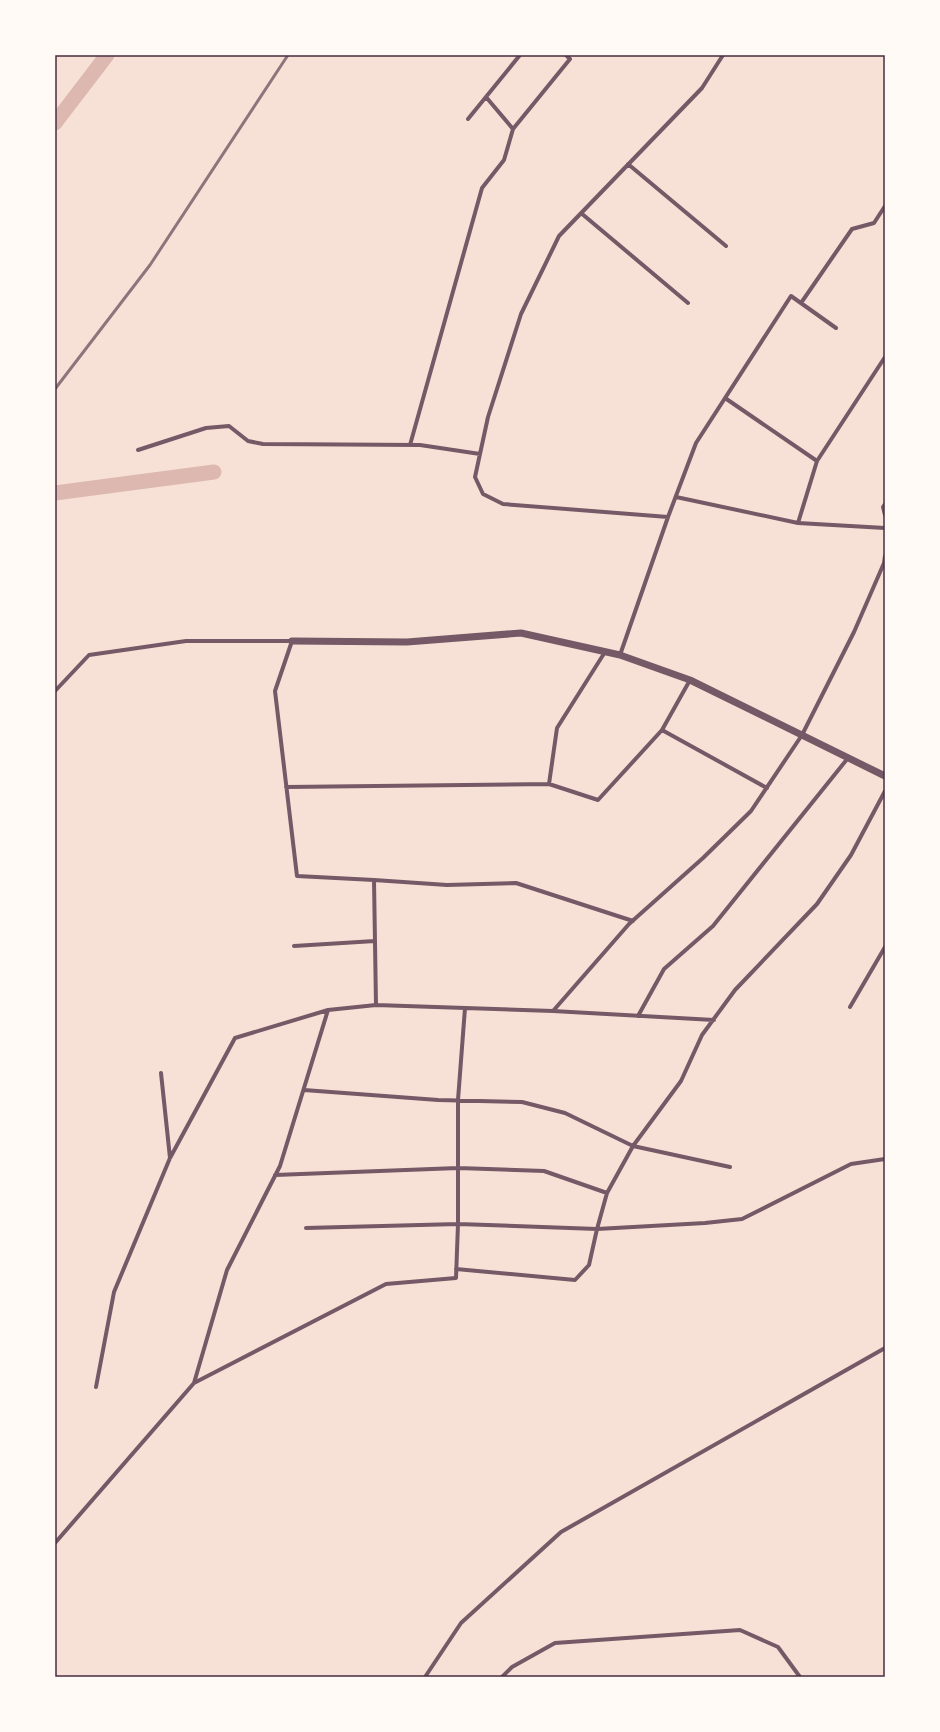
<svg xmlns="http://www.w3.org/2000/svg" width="940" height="1732" font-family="'Space Grotesk',sans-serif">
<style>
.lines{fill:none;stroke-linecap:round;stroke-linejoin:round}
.canal{stroke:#dcb8b0;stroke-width:15}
.minor{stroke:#755966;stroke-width:4}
.tertiary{stroke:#755966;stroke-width:7}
.rail{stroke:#8f747c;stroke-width:3}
.neatline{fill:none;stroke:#4a2c40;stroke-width:1.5}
</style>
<rect width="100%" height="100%" fill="#f7e1d7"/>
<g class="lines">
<path class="canal" d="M55,123L107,55
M55,493L214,472"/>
<path class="minor" d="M468,119L520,55
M513,129L570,59L566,55
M628,164L726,246
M581,213L688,303
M801,303L852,229L874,223L885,206
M725,398L817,461
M410,445L482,188L504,160L513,129L486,97
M138,450L206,428L229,426L248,441L263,444L420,445L480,454
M676,497L798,523L885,528
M885,504L883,507L885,515
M668,517L503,504L483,494L475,477L488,417L521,314L559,236L702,88L723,55
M798,523L817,461L885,357
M605,652L557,728L549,784L598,800L662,730
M620,655L668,517L696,443L791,296L836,328
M690,680L662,730L767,788
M55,691L89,655L186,641H292L275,691L297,876L374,880L376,1005L328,1010L280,1166L227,1270L194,1383L386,1284L456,1278L458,1224L597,1229L607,1193L633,1146L681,1081L702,1035L735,990L817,904L851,855L885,791
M286,787L549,784
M374,880L447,885L516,883L633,921
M294,946L375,941
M376,1005L553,1011L714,1020
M850,1007L885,947
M553,1011L629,924L703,858L751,811L802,735L854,632L884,563L885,556
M638,1016L664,969L713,926L848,758
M161,1073L170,1158
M304,1090L438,1100L522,1102L565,1113L633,1146L730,1167
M275,1175L458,1168L544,1171L607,1193
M306,1228L458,1224V1100L465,1008
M456,1269L575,1280L589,1265L597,1229L705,1223L742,1219L851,1164L885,1159
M96,1387L114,1292L170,1158L235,1038L328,1010
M55,1543L194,1383
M425,1677L461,1623L561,1532L885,1348
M502,1677L512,1667L555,1643L740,1630L778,1647L800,1677"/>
<path class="tertiary" d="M292,641L407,642L521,633L620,655L690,680L885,776"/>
<path class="rail" d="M55,389L150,265L288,55"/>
</g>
<rect width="940" height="1732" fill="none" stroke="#fffaf5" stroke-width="112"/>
<rect x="56" y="56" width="828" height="1620" class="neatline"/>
</svg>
